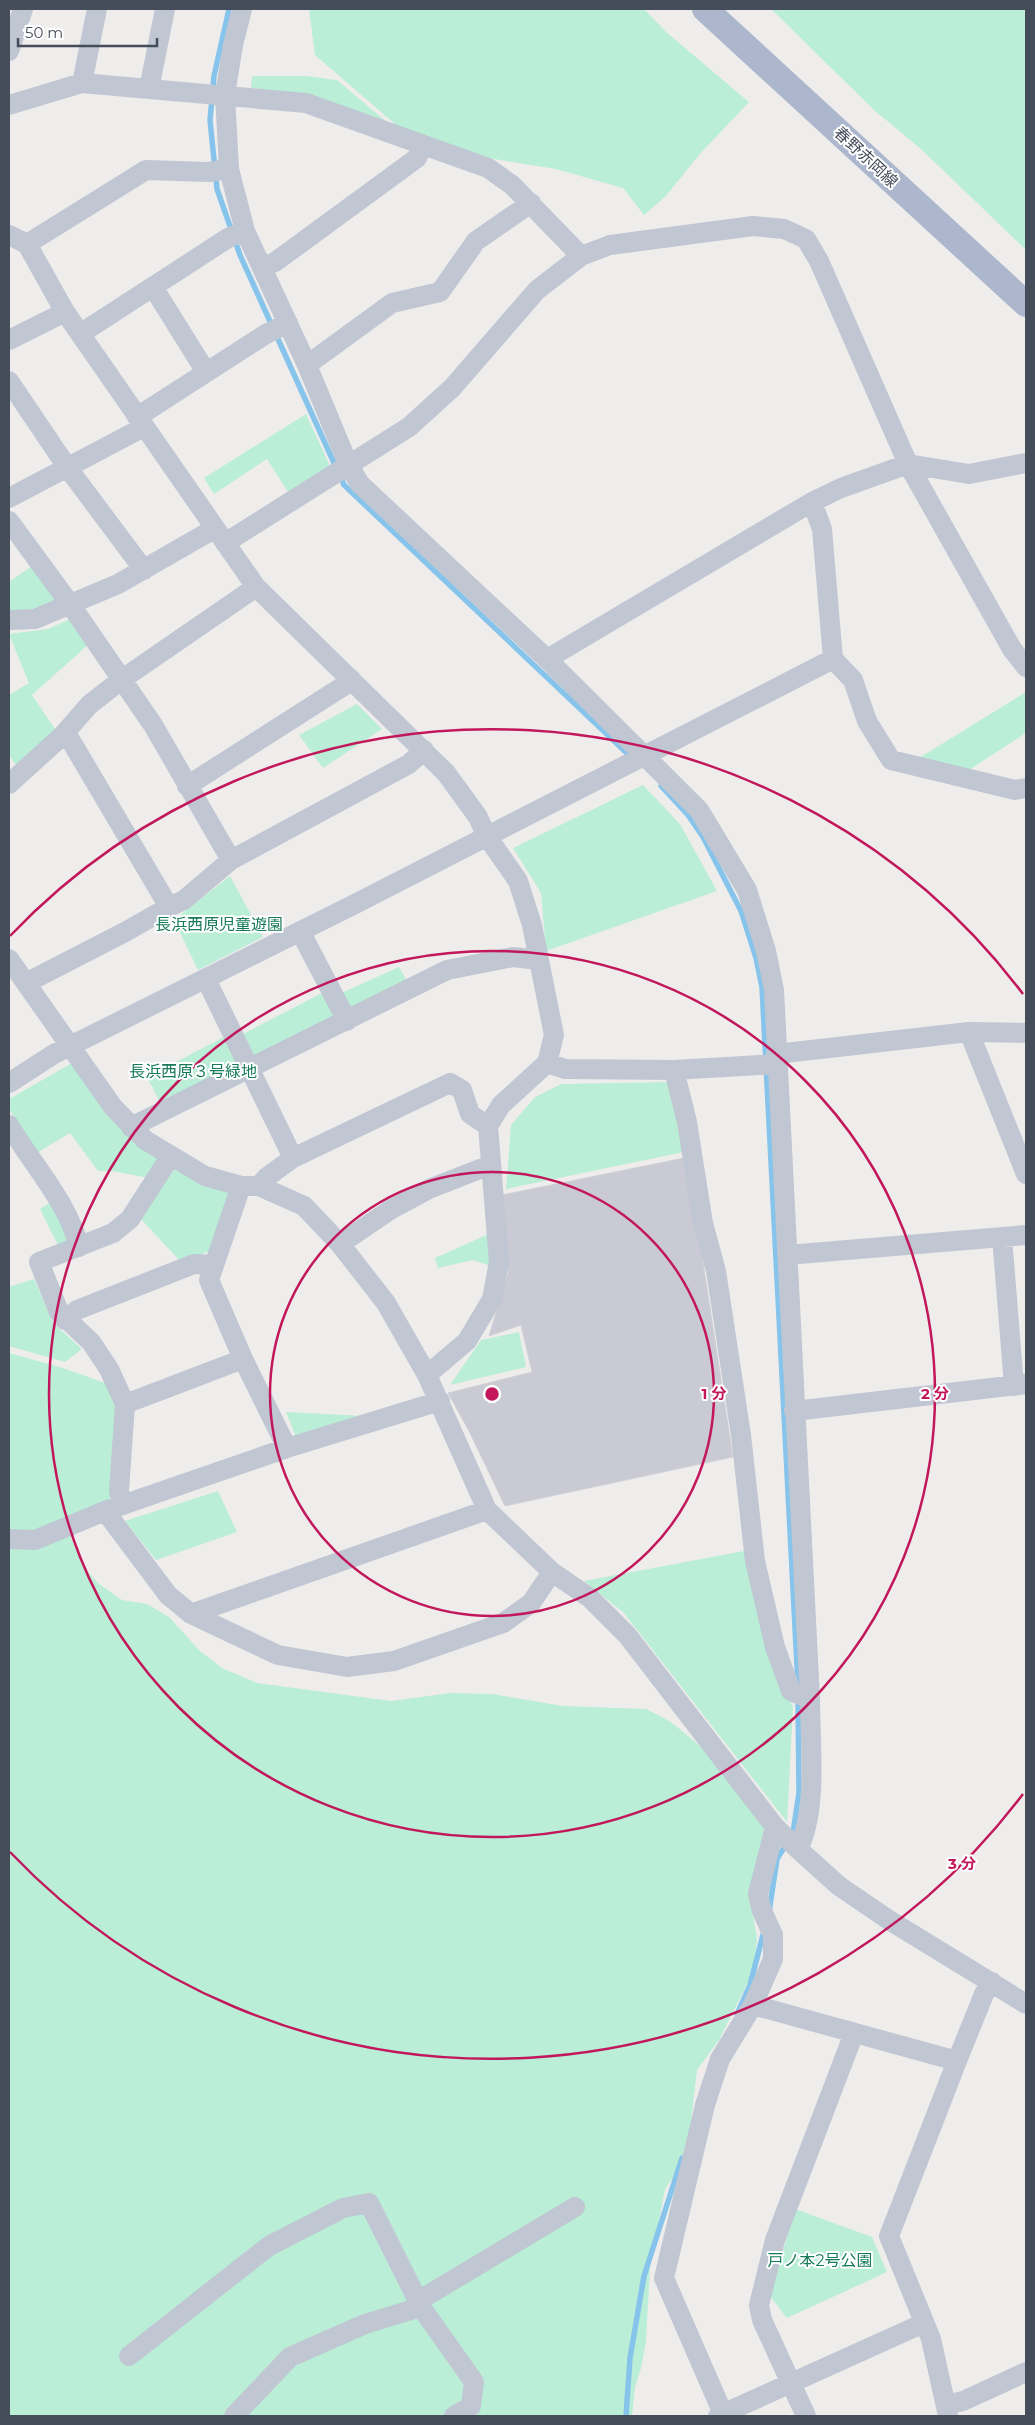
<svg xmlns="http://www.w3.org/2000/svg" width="1035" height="2425" font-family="Montserrat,'Noto Sans JP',sans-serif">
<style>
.green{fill:#baeed7}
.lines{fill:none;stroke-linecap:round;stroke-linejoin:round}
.stream{stroke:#87c4eb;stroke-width:5.5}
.building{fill:#c9cad3;stroke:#d0d1d8}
.minor{stroke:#c0c6d2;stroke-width:20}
.major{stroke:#acb6cc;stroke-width:26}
.ring{fill:none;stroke:#c2185b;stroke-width:2.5}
.labels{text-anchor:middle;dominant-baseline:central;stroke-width:4;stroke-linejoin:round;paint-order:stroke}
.street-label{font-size:16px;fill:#454c5a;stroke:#fff}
.park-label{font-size:16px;fill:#177a5a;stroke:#fff}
.centre{fill:#c2185b;stroke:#fff;stroke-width:2.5}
.ring-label{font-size:15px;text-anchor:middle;font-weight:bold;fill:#c2185b;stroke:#fff;stroke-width:4;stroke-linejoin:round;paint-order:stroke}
</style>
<rect width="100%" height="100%" fill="#efedec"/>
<path class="green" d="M309,9H644L666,32L749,102L698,156L666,196L644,215L623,188L556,169L488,158L403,131L315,55Z
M771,9H1026V250L921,149L874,110Z
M252,76H306L337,80L395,129L309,94L251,88Z
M306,414L330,466L290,495L267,459L214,494L204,478Z
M35,564L60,601L34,614H9V582Z
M70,619L90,643L32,695L57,732L18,768L9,755V695L29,683L9,634L48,629Z
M1026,692V733L969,770L919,758Z
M357,704L382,729L323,768L299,735Z
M643,785L680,824L717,891L546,951L541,893L513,848Z
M230,876L263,937L198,970L174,920Z
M399,967L409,985L347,1011L339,994Z
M322,993L335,1019L256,1059L243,1034Z
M224,1037L239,1065L162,1106L147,1077Z
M72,1063L159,1159L149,1178L112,1171H98L70,1133L35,1154L9,1108V1099Z
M672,1082L684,1152L506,1189L511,1125L535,1097L561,1084Z
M169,1168L232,1191L213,1250L181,1262L141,1219Z
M51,1202L71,1240L58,1245L40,1209Z
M491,1233V1266L473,1260L438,1268L435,1258Z
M34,1279L54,1324L82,1349L65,1362L9,1346V1287Z
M519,1332L526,1367L450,1385L481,1340Z
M9,1353L63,1368L108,1384L117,1403L111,1497L71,1538L84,1568L99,1584L122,1600L147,1604L169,1617L200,1651L222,1668L257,1683L391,1701L451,1693L492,1694L563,1706L646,1709L671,1722L734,1774L766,1818L751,1903L757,1939L754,1970L719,2040L697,2070L687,2157L665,2189L650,2267L646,2341L641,2368L635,2387L632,2416H9Z
M286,1412L365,1416L296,1437Z
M218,1491L237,1532L156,1560L125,1521Z
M744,1551L778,1669L793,1707L787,1822L623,1612L584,1581Z
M795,2209L872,2237L887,2272L787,2318L770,2296Z"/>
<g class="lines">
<path class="stream" d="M229,9L214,76L210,120L217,189L240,255L344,485L631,757
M661,786L688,815L703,837L741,911L756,958L762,987L798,1686
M793,1833L799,1793L798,1698
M769,1912L777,1859L787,1843
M737,2014L750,1985L764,1931
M626,2416L630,2358L644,2276L682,2158"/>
</g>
<path class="building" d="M684,1158L697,1224L733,1457L505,1506L469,1431L448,1393L532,1372L521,1325L489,1336L508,1273L502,1195Z"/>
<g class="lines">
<path class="minor" d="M242,9L233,45L225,95L229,169L245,231L307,365L348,464L360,484L547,659L699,810L747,890L766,951L774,990L810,1699C810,1743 818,1811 798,1849
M9,51L23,9
M82,83L97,9
M149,89L165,9
M9,105L82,83L306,103L488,168L512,185L581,256
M9,235L27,244L65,312L256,587L446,773L478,817L486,835L518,881L532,925L554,1035L547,1063L501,1105L488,1126L499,1262L492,1299L467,1341L427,1375
M27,244L146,170L209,172L229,169
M262,268L275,262L417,158L422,145
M153,287L206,372
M80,334L228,238L245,231
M9,340L65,312
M307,365L392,303L440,292L476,241L531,203
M9,381L67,467L144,570
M137,417L266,334L288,323
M908,464L1012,649L1026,667
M908,464L969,474L1026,463
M9,498L144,427
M9,521L70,604L153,725L231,860L409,764L424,750
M225,543L409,427L452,388L537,290L581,256L610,245L753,226L784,229L806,239L819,261L908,464L841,488L812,502L547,659
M9,620L35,619L118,584L214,529
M833,659L853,680L867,721L891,760L1015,790L1026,788
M63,735L71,741L169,907L184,900L231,860
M9,784L63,735L89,705L121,680L256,587
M187,786L342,687L351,679
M300,931L347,1021
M9,959L113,1107L145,1140L205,1176L241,1186H259L304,1206L340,1244L386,1303L427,1375L487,1510L552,1572L590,1598L627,1635L775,1827L798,1849L839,1886L889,1920L1026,2004
M206,979L293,1158
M26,983L125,932L169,907
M969,1032L1026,1174
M776,1054L969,1032L1026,1033
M547,1063L565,1069L674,1070L777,1064
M674,1070L687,1122L703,1223L716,1271L741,1435L755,1561L775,1647L791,1691L810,1699
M9,1083L54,1054L355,904L833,659L822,529L812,502
M9,1125C32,1164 68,1202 79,1247
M131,1127L447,970L513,957L537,960
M241,1186L209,1280L243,1359L287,1448
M259,1186L267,1177L293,1158L450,1083L462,1090L470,1114L488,1126
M1002,1237L1014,1386
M340,1244L390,1210L429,1189L490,1165
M787,1255L1026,1235
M65,1320L77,1310L194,1264L214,1265
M125,1404L109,1369L91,1342L59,1312L39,1262L113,1233L130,1219L170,1157
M794,1411L1026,1384
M122,1505L119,1491L125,1404L243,1359
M105,1511L168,1595L191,1614L278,1655L347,1667L394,1661L503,1623L531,1603L552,1572
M9,1539L35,1540L105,1511L287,1448L440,1401
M191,1614L487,1510
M753,2005L957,2061
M418,2301L575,2207
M129,2356L269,2246L343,2208L369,2203L421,2307L474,2382L471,2406L454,2416
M946,2405L963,2401L1026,2372
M234,2416L290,2357L365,2324L421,2307
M718,2416L924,2323
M724,2416L664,2278L705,2105L720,2059L753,2005L773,1959V1935L762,1911L758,1894L775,1827
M806,2416L762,2320L759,2305L775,2240L854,2033
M948,2416L931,2339L889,2236L957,2061L984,1994L992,1982"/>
<path class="major" d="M705,9L1026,304"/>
</g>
<g class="ring">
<circle cx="492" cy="1394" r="222"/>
<circle cx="492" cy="1394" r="443"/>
<path d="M1023 1794A665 665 0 0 1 10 1852M10 936A665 665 0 0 1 1023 994"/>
</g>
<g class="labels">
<g class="street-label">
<text transform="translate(866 157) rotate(43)">春野赤岡線</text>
</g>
<g class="park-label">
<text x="219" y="924">長浜西原児童遊園</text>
<text x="193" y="1071">長浜西原３号緑地</text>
<text x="820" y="2260">戸ノ本2号公園</text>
</g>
</g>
<circle cx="492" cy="1394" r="8" class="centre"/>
<g class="ring-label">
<text x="714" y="1399">1 分</text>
<text x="935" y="1399">2 分</text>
<text x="962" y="1869">3 分</text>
</g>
<rect width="1035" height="2425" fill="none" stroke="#454c5a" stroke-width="20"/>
<path d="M18 38v8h139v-8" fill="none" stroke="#454c5a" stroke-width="2.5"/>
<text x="25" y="38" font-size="15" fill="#454c5a" stroke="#ffffff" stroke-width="4" paint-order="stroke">50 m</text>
</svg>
